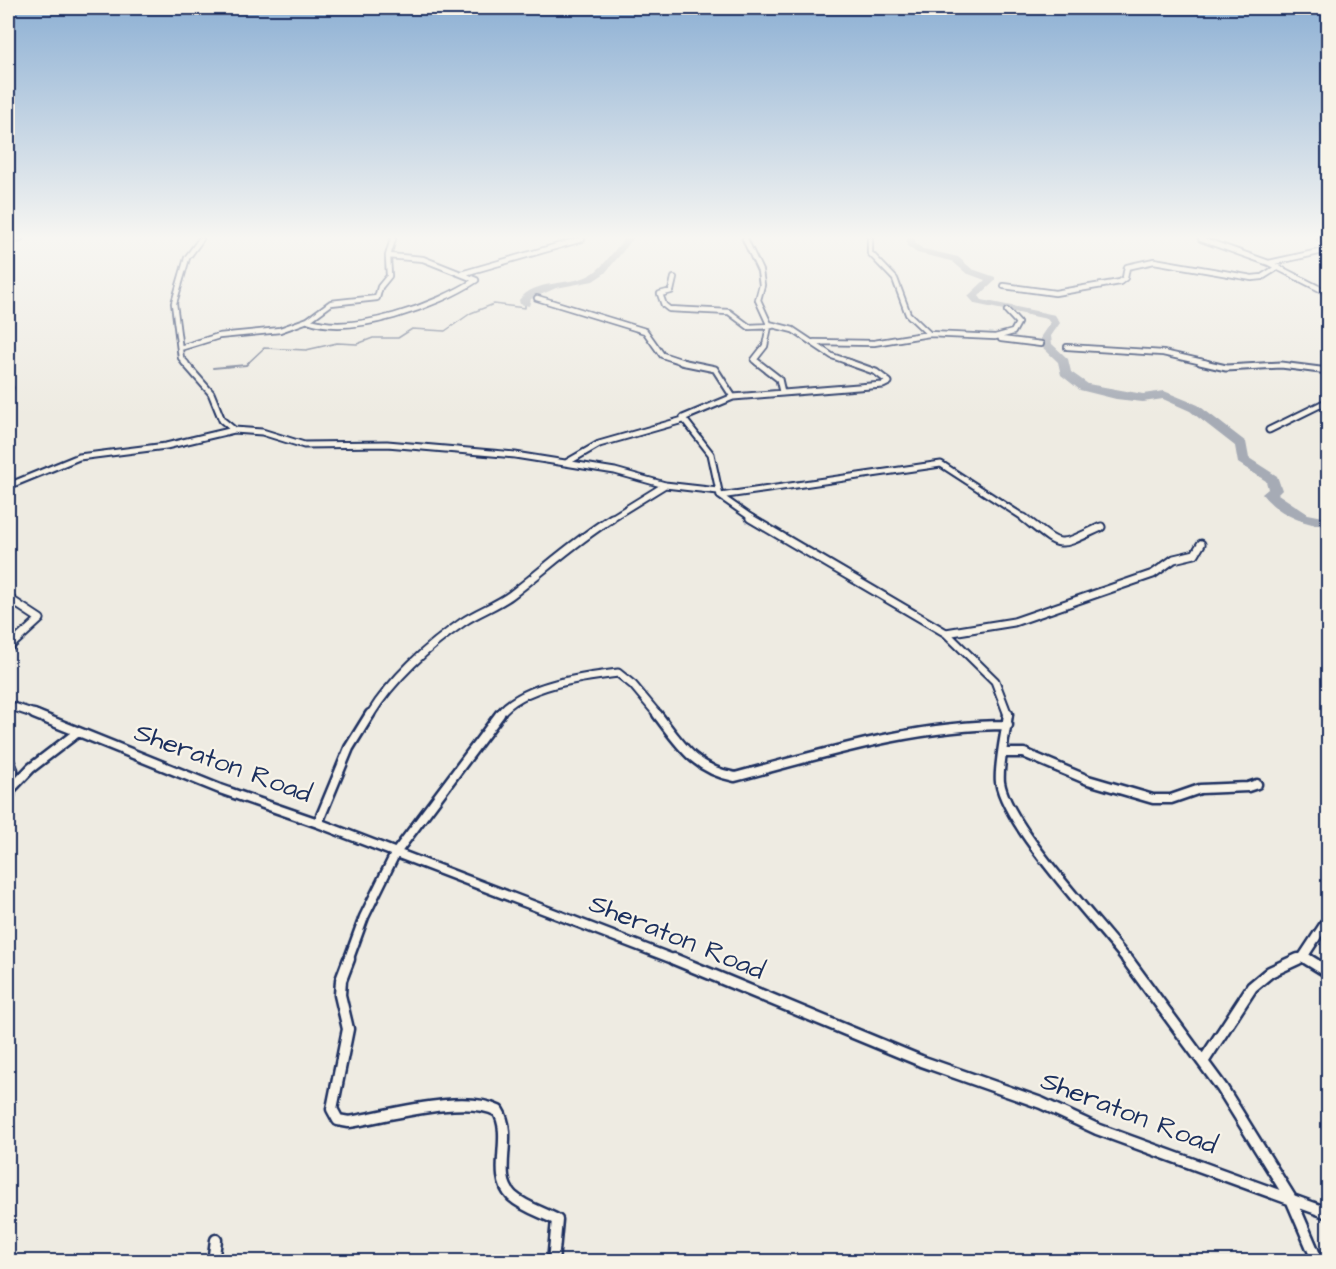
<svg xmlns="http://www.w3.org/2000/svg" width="1336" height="1269" font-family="'Architects Daughter',sans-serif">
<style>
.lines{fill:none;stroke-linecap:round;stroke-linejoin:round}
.stream-far1{stroke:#6e7992;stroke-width:1.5}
.stream{stroke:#6e7992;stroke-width:2}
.river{fill:#a6abb5;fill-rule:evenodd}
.minor-far4-casing{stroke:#1b2f5e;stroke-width:8}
.minor-far3-casing{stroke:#1b2f5e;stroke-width:9}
.minor-far2-casing{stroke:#1b2f5e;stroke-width:11}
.minor-far1-casing{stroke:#1b2f5e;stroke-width:13}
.minor-casing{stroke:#1b2f5e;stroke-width:15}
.minor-far4{stroke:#f7f3e8;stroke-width:4.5}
.minor-far3{stroke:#f7f3e8;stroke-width:5}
.minor-far2{stroke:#f7f3e8;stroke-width:7}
.minor-far1{stroke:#f7f3e8;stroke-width:8}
.minor{stroke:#f7f3e8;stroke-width:10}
.labels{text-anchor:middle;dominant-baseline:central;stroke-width:4.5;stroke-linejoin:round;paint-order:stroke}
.near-street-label{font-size:27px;fill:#1b2f5e;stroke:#f7f3e8}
</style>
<rect width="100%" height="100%" fill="#eeebe2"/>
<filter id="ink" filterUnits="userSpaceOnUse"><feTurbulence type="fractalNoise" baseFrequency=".0167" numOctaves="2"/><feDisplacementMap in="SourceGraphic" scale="12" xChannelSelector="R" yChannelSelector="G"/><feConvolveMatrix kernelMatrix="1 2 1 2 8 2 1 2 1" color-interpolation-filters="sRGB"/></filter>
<g filter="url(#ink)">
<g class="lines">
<path class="stream-far1" d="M248,363L264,348L306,350L337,343L357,344L373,338H398L412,329L445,331L471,313L494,304L525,308V304"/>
<path class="stream" d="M213,368L246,365L249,362"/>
<path class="river" d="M624,239H633L605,273L593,281L556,288L531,299L529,306L520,304L519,300C536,279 566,286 588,276C603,269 613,251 624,239Z
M907,239H915V243L923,249L958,257L972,269L995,277V281L979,296L982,300L1055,315L1060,323L1051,336L1052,344L1068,359L1071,372L1088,384L1143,394L1164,391L1198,405L1246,442L1249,458L1277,476L1282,490L1278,494L1308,514L1328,518V526C1304,525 1278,514 1262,494L1268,489L1266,481L1238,463L1235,446L1190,411L1163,399L1143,402L1116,399L1080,390L1061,375L1058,362L1040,345L1041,336L1050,323L1047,319L975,304L968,296L985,280L966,273L952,261L917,253L907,246Z"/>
<g class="minor-far4-casing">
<path id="minor-far4" d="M745,239L760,271L762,285L758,300L769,324L793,330L832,356L852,363
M870,239V253L895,279L908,314L929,334
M1201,239L1269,263L1328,293
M1320,239L1328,243
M8,241L20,239
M1269,263L1328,250
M461,274L582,239
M674,278L671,291L660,294L664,305L669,309L729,312L749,327L772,326
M1004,286L1055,293L1120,282L1125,278L1127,267L1154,261L1252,278L1262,277L1278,267
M537,298L645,331L662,355L686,363
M308,320C352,337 438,305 476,280L423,259L388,256
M1001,339L1041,344
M814,342L874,343L929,334L995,337L1013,332L1018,323L1007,311
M1067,347L1163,353L1207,363
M180,348L219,336L280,330L308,320L331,303L377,298L380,287L389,276L388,256L393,239
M186,363L181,358L174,303L187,258L201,239
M758,363L754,360L765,346L769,326"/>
</g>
<g class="minor-far3-casing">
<path id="minor-far3" d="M184,362L211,393L222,420L234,430L262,432L304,445L387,444L515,455L615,471L665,485L718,491
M681,362L715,369L733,397
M757,362L779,379L782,392
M1200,362L1226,368L1281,365L1328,371
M8,390L10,388
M1269,430L1328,401
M566,463L599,444L683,420
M8,486L79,457L166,446L234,430
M720,496L941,464L1026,519
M610,519L665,485
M753,519L720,496L711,454L683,418L733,397L883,385L889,382L876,372L848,362"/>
</g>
<g class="minor-far2-casing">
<path id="minor-far2" d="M750,518L946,633L995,681L1008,715
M1024,518C1064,549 1055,548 1101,527
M8,598L40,619L8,648
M946,633L1014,622L1153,574L1174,559L1195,554L1201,544
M8,705L38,715
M370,715C392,679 428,646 463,622C478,612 496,606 511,595C545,569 576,540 612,518
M499,715C521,685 584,677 618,673L633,685L658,715"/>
</g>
<g class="minor-far1-casing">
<path id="minor-far1" d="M34,714L220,789L318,823L678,961
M657,714C680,744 695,770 735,777C826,753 913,725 1008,725
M1008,714C1006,731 998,767 1000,782C1007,827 1098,922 1128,961
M1005,753H1024L1088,780L1153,799H1171L1200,789L1248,787L1257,784
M8,759L13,770L8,810
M12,788L31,768L78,732
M318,823L349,748L370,714
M1303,957L1310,961
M348,961L364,917L395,854L500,714
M1294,961L1303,957L1328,919"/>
</g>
<g class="minor-casing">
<path id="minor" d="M349,959L341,980L340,995L348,1029L332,1109L338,1120L349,1122C387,1116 464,1093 498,1111C514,1136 491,1175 512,1196C524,1207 542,1212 557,1220L553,1262
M674,959L921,1061L1041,1103L1097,1129L1328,1213
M1127,959L1222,1088L1291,1199L1318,1262
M1307,959L1328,972
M1203,1062L1252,987L1270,972L1298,959
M213,1262L216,1240"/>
</g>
<use href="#minor-far4" class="minor-far4"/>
<use href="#minor-far3" class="minor-far3"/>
<use href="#minor-far2" class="minor-far2"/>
<use href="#minor-far1" class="minor-far1"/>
<use href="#minor" class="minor"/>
</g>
</g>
<linearGradient id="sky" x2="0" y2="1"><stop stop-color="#8db0d4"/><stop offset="0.57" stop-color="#f7f6f2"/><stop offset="1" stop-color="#f7f6f2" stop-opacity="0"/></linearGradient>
<rect width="1336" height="416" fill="url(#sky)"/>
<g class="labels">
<g class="near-street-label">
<text transform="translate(223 763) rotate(20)">Sheraton Road</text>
<text transform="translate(677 937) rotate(22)">Sheraton Road</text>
<text transform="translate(1129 1113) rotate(21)">Sheraton Road</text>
</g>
</g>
<rect width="1336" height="1269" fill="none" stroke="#f7f3e8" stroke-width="30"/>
<rect x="15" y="15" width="1306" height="1239" fill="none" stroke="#1b2f5e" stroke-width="2" filter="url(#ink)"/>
</svg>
